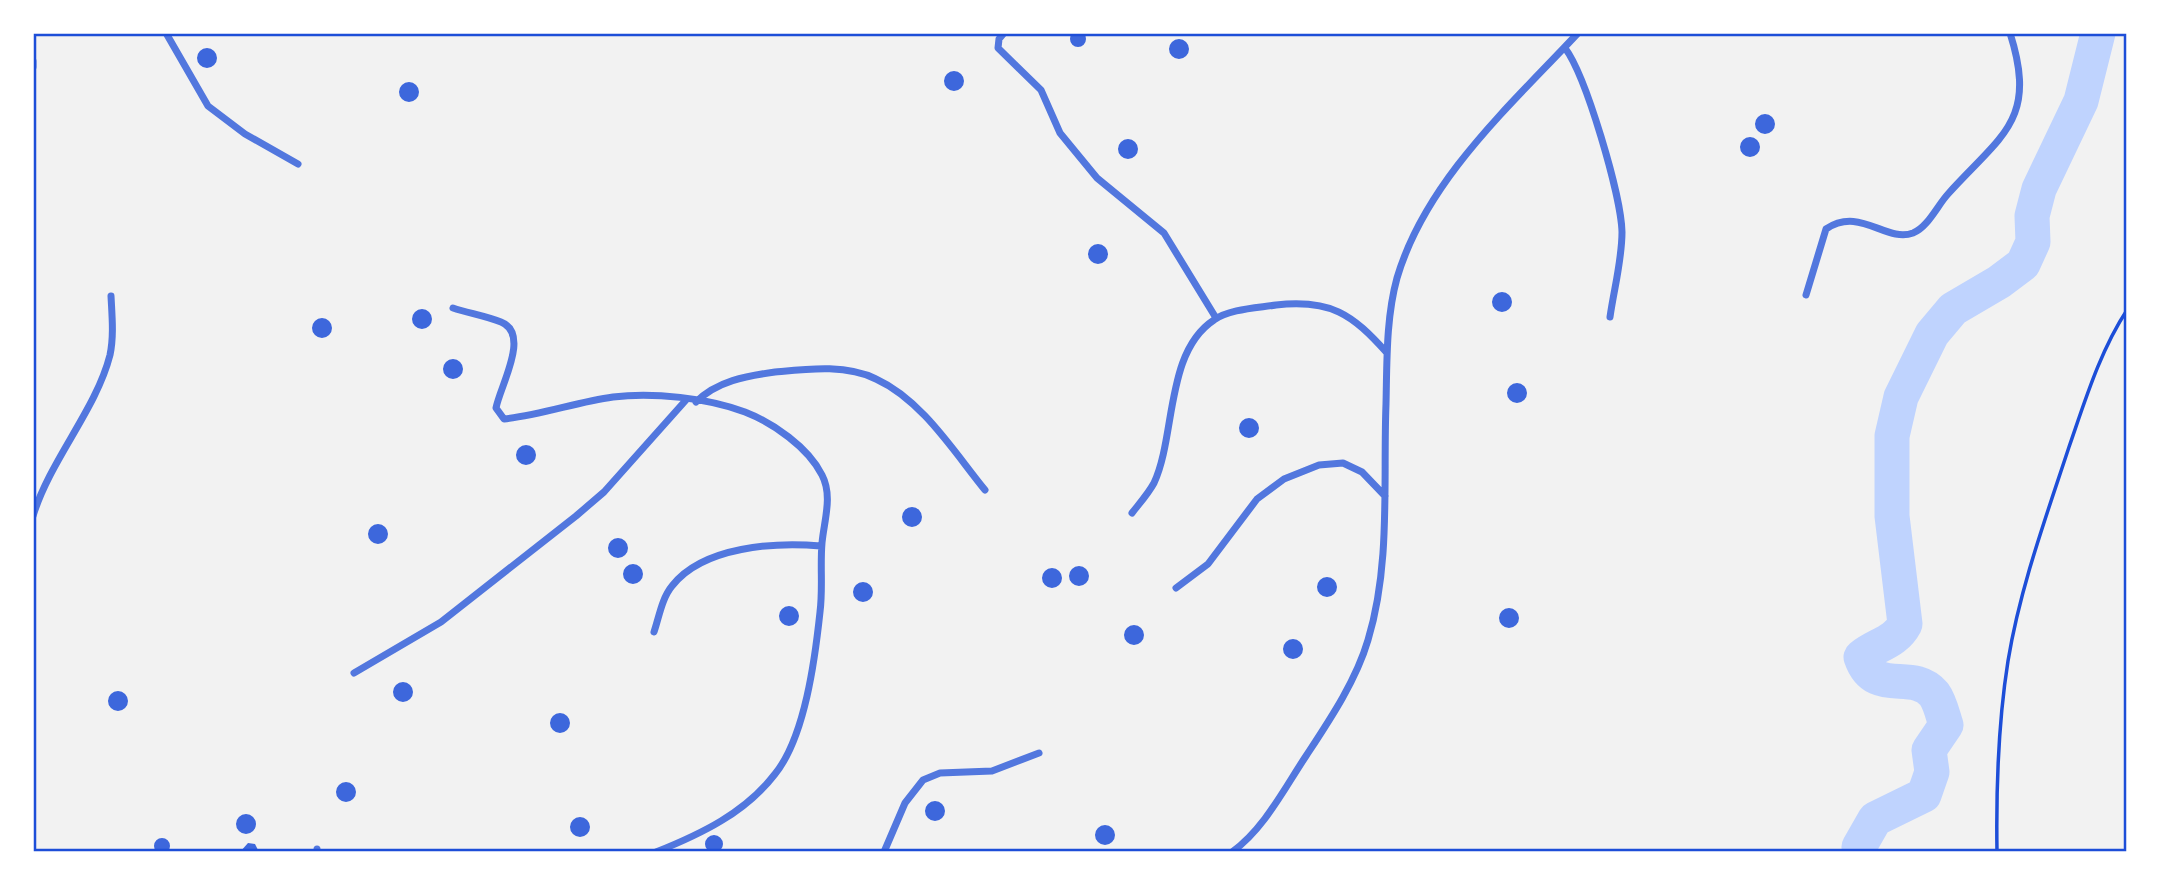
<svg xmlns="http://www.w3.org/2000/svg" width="2160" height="885" font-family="'Varela Round',sans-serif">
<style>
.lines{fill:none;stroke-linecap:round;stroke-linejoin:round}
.river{stroke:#bfd3fe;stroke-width:35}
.building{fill:#3d67dc}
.path{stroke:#1d4ed8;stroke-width:3.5}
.minor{stroke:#5277de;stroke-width:7}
.neatline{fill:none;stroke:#1d4ed8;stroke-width:2.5}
</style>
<rect width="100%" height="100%" fill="#f2f2f2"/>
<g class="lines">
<path class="river" d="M1861,852L1859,847L1875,819L1924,795L1932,772L1929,750L1946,725C1943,716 1940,702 1934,694C1912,668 1875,698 1861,657C1877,644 1895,643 1905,624L1892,516V436L1901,397L1932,334L1953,309L1999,282L2023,264L2033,242L2032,216L2039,189L2081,101L2098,33"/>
</g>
<path class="building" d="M1070 39a8 8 0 1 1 16 0a8 8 0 1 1-16 0Z
M1169 49a10 10 0 1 1 20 0a10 10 0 1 1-20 0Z
M197 58a10 10 0 1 1 20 0a10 10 0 1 1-20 0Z
M944 81a10 10 0 1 1 20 0a10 10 0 1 1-20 0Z
M399 92a10 10 0 1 1 20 0a10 10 0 1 1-20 0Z
M1755 124a10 10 0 1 1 20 0a10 10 0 1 1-20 0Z
M1740 147a10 10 0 1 1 20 0a10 10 0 1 1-20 0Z
M1118 149a10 10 0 1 1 20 0a10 10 0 1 1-20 0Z
M1088 254a10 10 0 1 1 20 0a10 10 0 1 1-20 0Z
M1492 302a10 10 0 1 1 20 0a10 10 0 1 1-20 0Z
M412 319a10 10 0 1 1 20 0a10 10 0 1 1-20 0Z
M312 328a10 10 0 1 1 20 0a10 10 0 1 1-20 0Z
M443 369a10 10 0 1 1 20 0a10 10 0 1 1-20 0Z
M1507 393a10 10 0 1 1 20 0a10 10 0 1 1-20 0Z
M1239 428a10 10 0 1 1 20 0a10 10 0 1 1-20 0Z
M516 455a10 10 0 1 1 20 0a10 10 0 1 1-20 0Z
M902 517a10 10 0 1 1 20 0a10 10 0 1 1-20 0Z
M368 534a10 10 0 1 1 20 0a10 10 0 1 1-20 0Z
M608 548a10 10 0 1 1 20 0a10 10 0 1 1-20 0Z
M623 574a10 10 0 1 1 20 0a10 10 0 1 1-20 0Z
M1069 576a10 10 0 1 1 20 0a10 10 0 1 1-20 0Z
M1042 578a10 10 0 1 1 20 0a10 10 0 1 1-20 0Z
M1317 587a10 10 0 1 1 20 0a10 10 0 1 1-20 0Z
M853 592a10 10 0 1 1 20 0a10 10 0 1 1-20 0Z
M779 616a10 10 0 1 1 20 0a10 10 0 1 1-20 0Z
M1499 618a10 10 0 1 1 20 0a10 10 0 1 1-20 0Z
M1124 635a10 10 0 1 1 20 0a10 10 0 1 1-20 0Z
M1283 649a10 10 0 1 1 20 0a10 10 0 1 1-20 0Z
M393 692a10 10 0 1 1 20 0a10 10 0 1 1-20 0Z
M108 701a10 10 0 1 1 20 0a10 10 0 1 1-20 0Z
M550 723a10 10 0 1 1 20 0a10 10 0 1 1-20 0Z
M336 792a10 10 0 1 1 20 0a10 10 0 1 1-20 0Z
M925 811a10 10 0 1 1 20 0a10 10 0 1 1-20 0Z
M236 824a10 10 0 1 1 20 0a10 10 0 1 1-20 0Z
M570 827a10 10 0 1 1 20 0a10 10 0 1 1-20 0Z
M1095 835a10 10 0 1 1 20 0a10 10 0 1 1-20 0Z
M705 844a9 9 0 1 1 18 0a9 9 0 1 1-18 0Z
M154 846a8 8 0 1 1 16 0a8 8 0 1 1-16 0Z
M248,843L255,844L259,852H240Z"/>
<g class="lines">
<path class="path" d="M1997,852C1996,788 1998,724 2008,661C2020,588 2046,517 2069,447C2085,401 2100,351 2127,310"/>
<path class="minor" d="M166,33L208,106L245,134L298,164
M1004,33L999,39L998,48L1041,90L1060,133L1097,178L1164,233L1216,318
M1565,48C1586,76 1621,195 1622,232C1622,260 1614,289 1610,317
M33,61V67
M1806,295L1826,229C1860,206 1886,243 1913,233C1928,227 1937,206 1948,194C2001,135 2038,121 2010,33
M453,308C468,313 486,316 501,322C531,334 500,386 496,408L504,419C541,415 577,402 613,397C653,392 708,398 745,412C773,423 808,447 822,475C833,496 824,521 822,543C820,566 823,589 820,612C815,659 805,737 775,774C745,813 701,834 656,852
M696,402C717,381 746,376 775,372C807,369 846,364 876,379C922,400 954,452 985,490
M1132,513C1139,504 1148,494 1154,483C1176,436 1165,352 1214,320C1229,309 1257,308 1276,305C1331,299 1352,314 1387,353
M33,516C50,460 96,410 110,355C114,336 112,316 111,296
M1176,588L1208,564L1257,499L1284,479L1319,465L1343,463L1362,472L1385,496
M654,632C659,617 662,598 672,586C703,546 776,542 821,546
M354,673L441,622L576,516L604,492L686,400
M317,852V849
M884,852L905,803L923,780L940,773L992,771L1039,753
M1232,852C1264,829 1284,789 1306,756C1329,721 1356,681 1368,640C1391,564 1383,482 1386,404C1387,362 1386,318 1397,278C1426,180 1511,105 1578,33"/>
</g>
<rect width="2160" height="885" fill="none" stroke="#ffffff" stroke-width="70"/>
<rect x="35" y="35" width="2090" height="815" class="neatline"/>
</svg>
